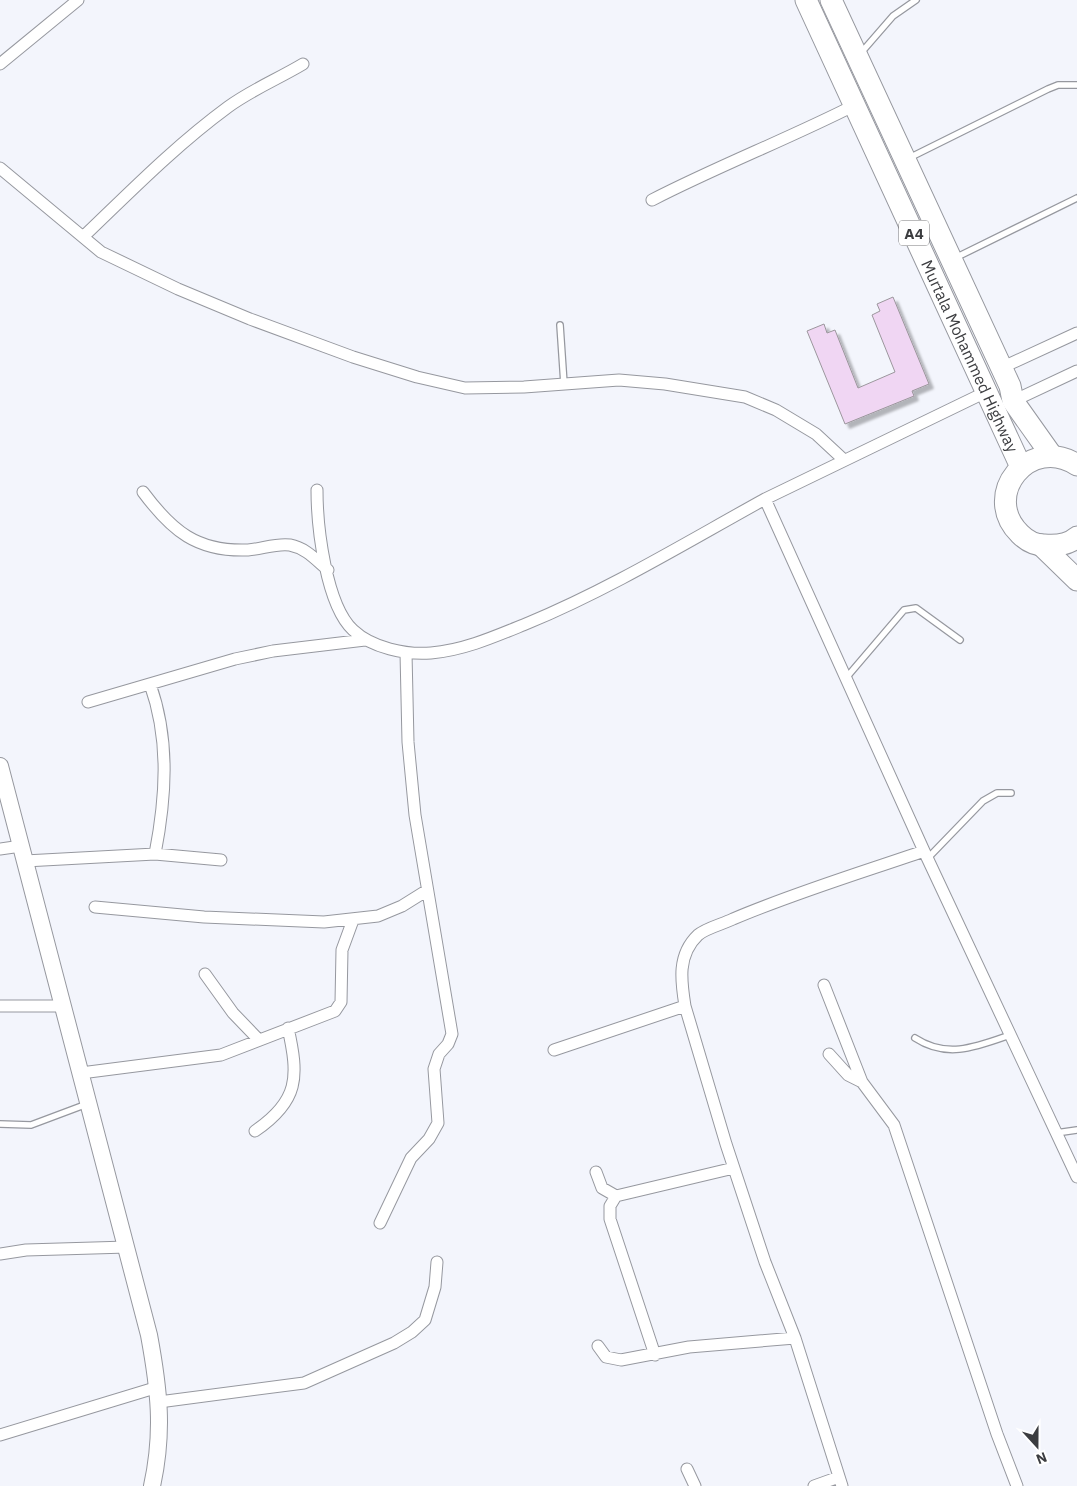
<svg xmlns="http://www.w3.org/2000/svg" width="1077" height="1486" font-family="'IBM Plex Sans',sans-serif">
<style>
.building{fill:#f0d6f3;stroke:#9b969c;filter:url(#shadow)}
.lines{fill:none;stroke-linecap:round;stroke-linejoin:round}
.lane-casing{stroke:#96989f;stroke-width:8}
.street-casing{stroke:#96989f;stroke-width:13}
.secondary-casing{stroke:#96989f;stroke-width:18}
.highway-casing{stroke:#96989f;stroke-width:23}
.lane{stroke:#fff;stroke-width:5.5}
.street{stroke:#fff;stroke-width:11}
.secondary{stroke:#fff;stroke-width:16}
.highway{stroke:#fff;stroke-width:21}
.labels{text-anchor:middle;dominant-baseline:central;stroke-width:5;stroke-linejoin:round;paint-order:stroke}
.shield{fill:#fff;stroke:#767779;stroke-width:1}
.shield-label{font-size:15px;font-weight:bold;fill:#3c3d40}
.street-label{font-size:16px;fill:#3c3d40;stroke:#fff}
</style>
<defs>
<filter id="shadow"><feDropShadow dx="4.5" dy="4.5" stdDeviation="1" flood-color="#0004"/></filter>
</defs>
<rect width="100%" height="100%" fill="#f3f5fc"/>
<path class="building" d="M893,297L929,384L912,391L914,396L845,424L807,331L824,324L827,333L835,330L858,388L895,372L872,315L880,311L877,304Z"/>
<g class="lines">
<g class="lane-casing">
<path id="lane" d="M860,54L893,16L916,0
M909,158L1048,89L1058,85H1077
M955,258L1077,198
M560,325L564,384
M846,678L904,610L916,608L960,640
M927,859L983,801L997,793H1011
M915,1038C947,1059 976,1047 1010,1035
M0,1124L31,1125L87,1104
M1056,1133L1077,1130"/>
</g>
<g class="street-casing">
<path id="street" d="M0,64L78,0
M0,168L101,252L178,289L250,319L353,357L417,377L465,388L524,387L619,380L665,384L745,397L776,410L816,434L844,460
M652,200C718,166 788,139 855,105
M83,237C130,192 175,146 228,107C251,90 278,79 303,64
M1001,368L1077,333
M986,392L765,499L924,851L1077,1177
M1013,401L1077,371
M317,490C317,527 326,605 353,630C372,648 406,655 431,653C465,650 496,636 528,623C610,589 687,542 765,499
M143,492C172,531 197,552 248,550C262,549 276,543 290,545C306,548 316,560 328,570
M150,684C170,740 166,797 155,854
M88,702L235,659L273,651L365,640
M0,849L21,846
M25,861L155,854L221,860
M95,907L204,917L324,922L378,916L402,906L426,891
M205,974L233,1013L259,1040
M824,985L862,1082
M0,1006H63
M554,1050L685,1006
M829,1054L848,1075L862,1082L894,1125L997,1434L1017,1486
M81,1073L221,1055L335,1011L341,1002L342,950L353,920
M255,1131C299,1101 299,1077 288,1028
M596,1172L602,1188L616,1196L734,1168
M616,1196L610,1206V1219L655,1355
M380,1223L411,1158L429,1139L438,1123L434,1069L439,1054L448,1044L452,1034L415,815L408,742L406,653
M0,1254L26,1250L127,1247
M598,1346L606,1357L621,1360L689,1347L795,1338
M159,1402L304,1383L394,1343L412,1332L425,1320L435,1287L437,1262
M0,1435L158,1387
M687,1469L695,1486
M814,1486L839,1477
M842,1486L795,1338L765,1262L726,1144L685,1006C681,981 677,955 698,935C706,928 723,924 733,919C794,893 860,873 924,851"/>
</g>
<g class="secondary-casing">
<path id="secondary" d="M0,766L149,1335C159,1389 164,1432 152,1486"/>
</g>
<g class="highway-casing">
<g id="highway">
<path id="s1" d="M806,0L1021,467"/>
<path d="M831,0L1010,386L1013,401L1052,456"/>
<path d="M1077,465C1030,434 980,495 1020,534C1026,540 1035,545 1044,545C1055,546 1068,545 1077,537"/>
<path d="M1041,545L1077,580"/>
</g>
</g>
<use href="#lane" class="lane"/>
<use href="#street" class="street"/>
<use href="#secondary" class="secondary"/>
<use href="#highway" class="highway"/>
</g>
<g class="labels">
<rect class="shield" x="899" y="220.5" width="30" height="25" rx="4"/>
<g class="shield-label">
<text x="914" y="233">A4</text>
</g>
<g class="street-label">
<text stroke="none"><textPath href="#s1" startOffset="392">Murtala Mohammed Highway</textPath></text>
</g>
</g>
<g transform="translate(1037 1446) rotate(159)" stroke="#ffffff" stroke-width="4" paint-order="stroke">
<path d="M0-4L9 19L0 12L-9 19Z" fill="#3c3d40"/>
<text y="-8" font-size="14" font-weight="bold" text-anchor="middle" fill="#3c3d40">N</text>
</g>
</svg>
